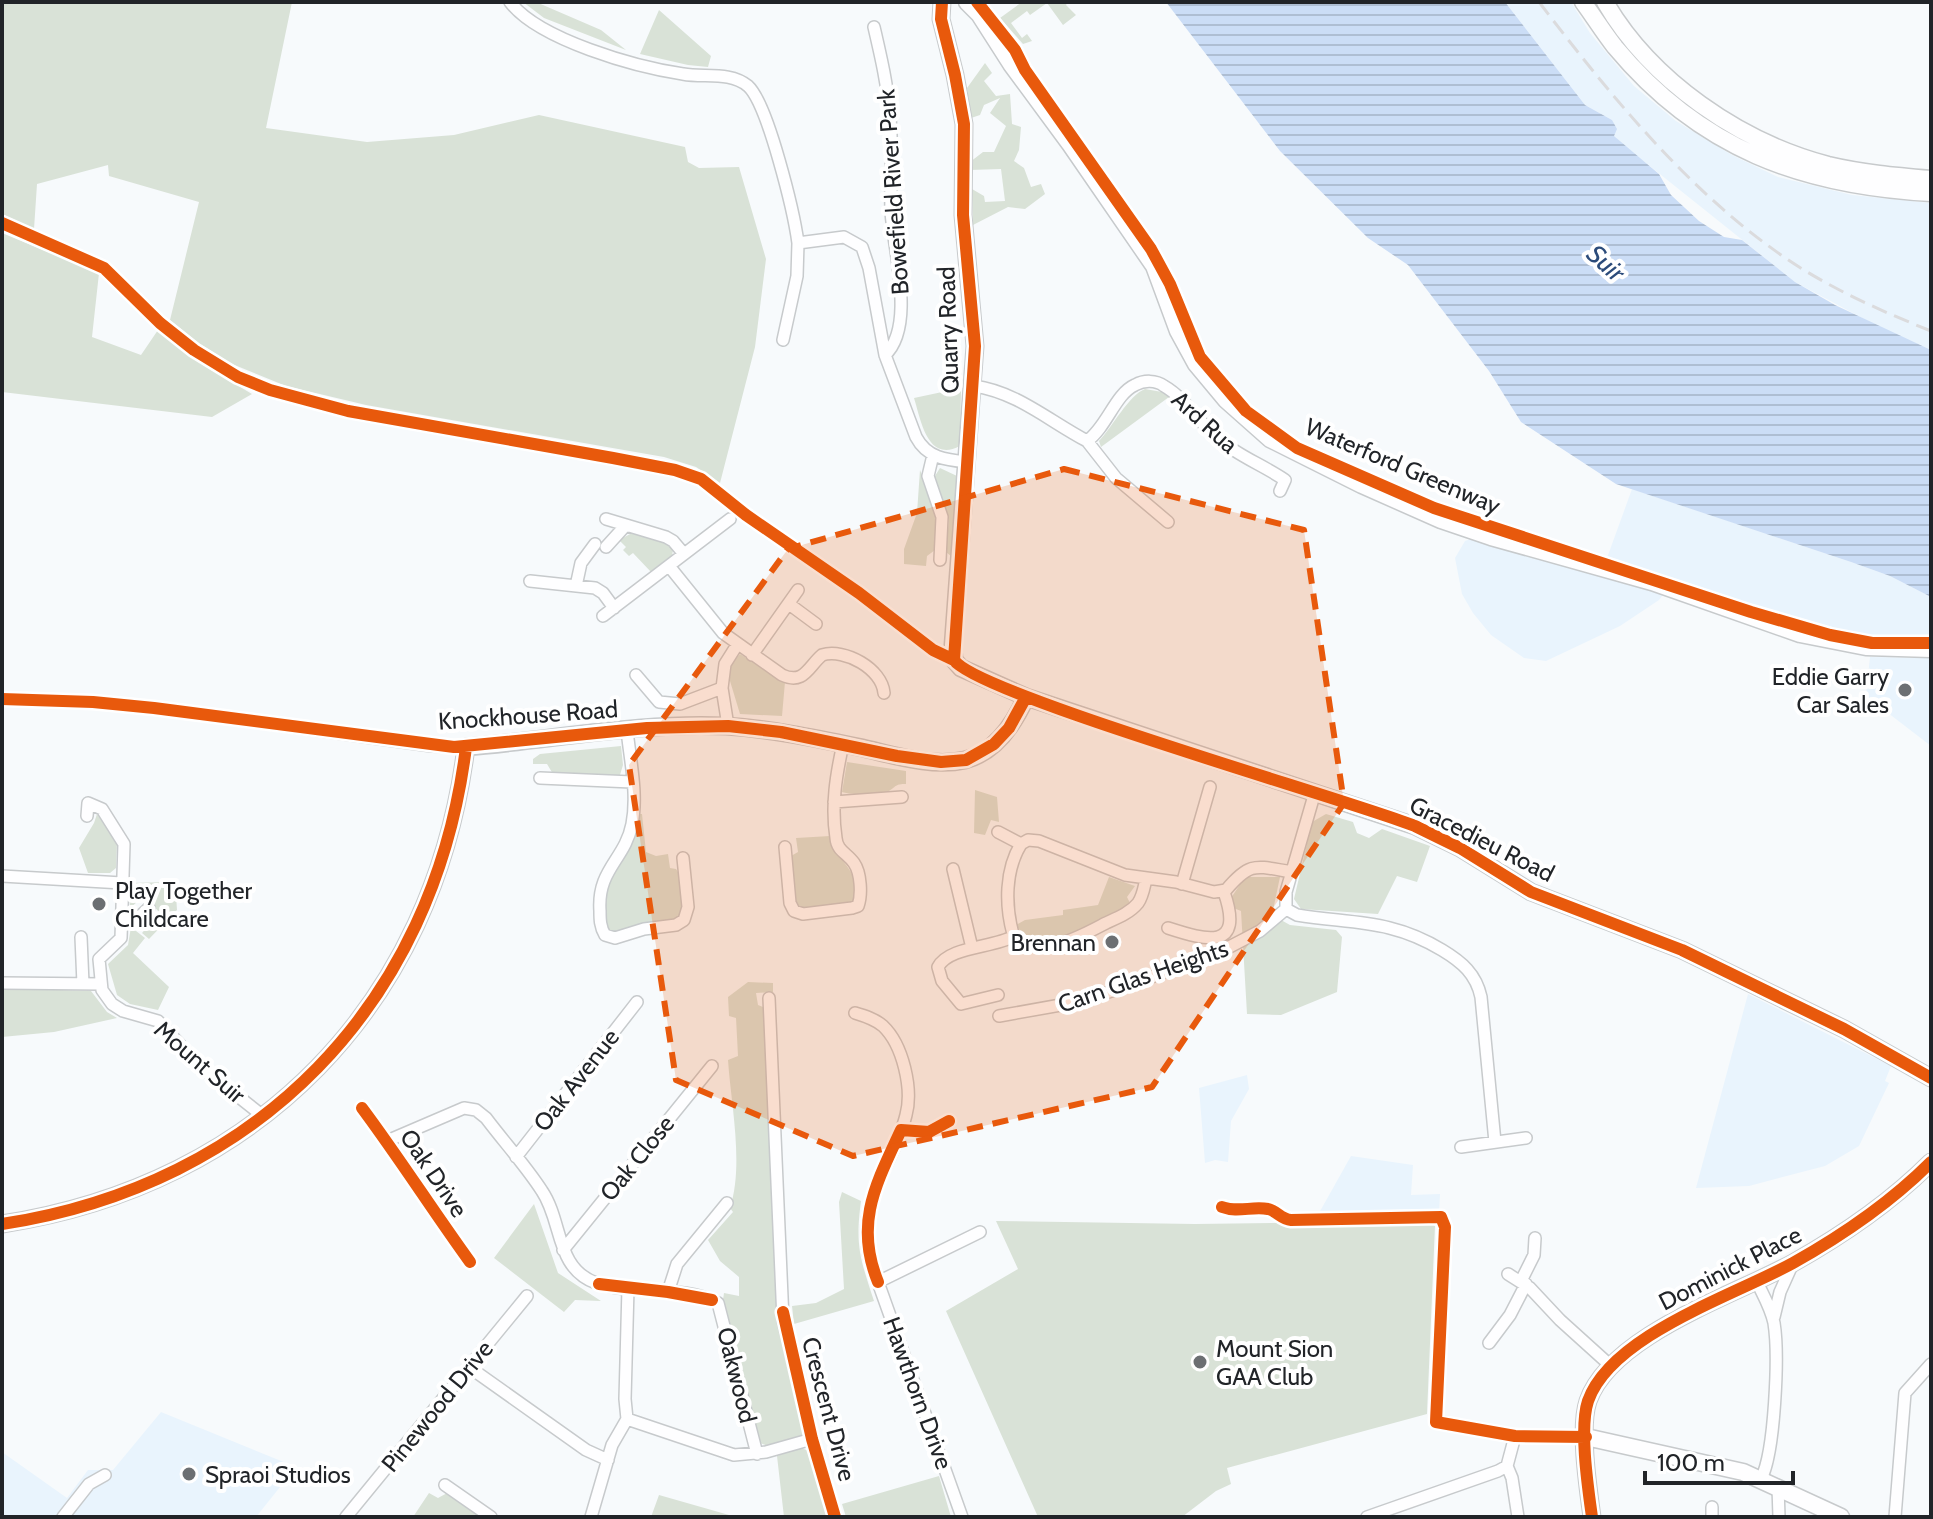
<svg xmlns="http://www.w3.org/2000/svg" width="1933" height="1519" font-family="Cabin,sans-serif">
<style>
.built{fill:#e9f4fd}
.green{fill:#d9e2d7}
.water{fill:url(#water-rules)}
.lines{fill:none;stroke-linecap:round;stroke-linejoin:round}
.street-casing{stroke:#c7cacc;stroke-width:14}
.secondary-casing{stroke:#c7cacc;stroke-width:19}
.street{stroke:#fefeff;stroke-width:11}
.secondary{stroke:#fefeff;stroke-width:16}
.rail{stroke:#dbdbdd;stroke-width:3;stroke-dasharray:16 8;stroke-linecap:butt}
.cycleway-casing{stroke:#fff;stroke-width:17}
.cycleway{stroke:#e8590c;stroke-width:12}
.marked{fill:#e8590c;fill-opacity:0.2;stroke:#e8590c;stroke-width:6;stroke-dasharray:16 10;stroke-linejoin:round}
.poi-dot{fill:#6c6f72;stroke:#fff;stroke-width:3}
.labels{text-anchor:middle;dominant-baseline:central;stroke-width:8;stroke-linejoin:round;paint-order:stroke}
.street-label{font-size:24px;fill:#212428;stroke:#fff}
.poi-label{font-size:24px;fill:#212428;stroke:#fff;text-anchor:start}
.water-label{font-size:26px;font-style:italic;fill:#2b4b7a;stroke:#fff}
</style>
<defs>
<pattern id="water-rules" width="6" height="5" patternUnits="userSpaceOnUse" patternTransform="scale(2)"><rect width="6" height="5" fill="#cbddf6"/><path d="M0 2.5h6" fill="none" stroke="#aebed3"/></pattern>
</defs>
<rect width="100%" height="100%" fill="#f7fafc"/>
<path class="built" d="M1505,2H1571L1590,33L1634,86L1676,121L1732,155L1778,177L1852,195L1931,203V350L1879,327L1795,282L1626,147L1614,136L1612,120L1585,105Z
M1632,489L1851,562L1890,576L1931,597V639H1902L1830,631L1607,558Z
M1476,537L1665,592L1659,600L1620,626L1546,661L1524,658L1491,635L1473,613L1462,594L1455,558L1465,541Z
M1870,657L1931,658V746L1866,696Z
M1748,994L1891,1066L1885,1081L1889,1083L1859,1146L1825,1166L1749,1186L1696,1188Z
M1247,1075L1249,1089L1231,1121L1228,1162L1215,1160L1205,1163L1199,1088Z
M1351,1156L1413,1165L1411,1195L1440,1194L1439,1214H1414L1413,1209L1388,1210V1215L1319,1213Z
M161,1412L296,1467L256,1517H2V1452L67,1498L88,1470H113Z"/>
<path class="green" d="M2,2H292L266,128L367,142L454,135L539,115L685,147L688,162L699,168L739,167L766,259L755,347L720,483L696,467L664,457L366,405L286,386L232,364L200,344L170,320L199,202L109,176L108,165L37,184L34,229L2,214Z
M523,2H536L601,30L626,50L544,18Z
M1022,2H1068L1066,5L1076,15L1063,25L1047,3L1030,15L1027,11L1011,23L1022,38L1027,34L1032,41L1023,44L1000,18Z
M659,10L711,56L708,67L688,65L640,54Z
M985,63L992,73L984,81L996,96L1010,94L1012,124L1021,127L1019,150L1014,161L1024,168L1031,187L1041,184L1045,194L1025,209L1008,207L973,225L972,189L984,196L985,202L1005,201L1001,169L970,170V162L983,152H994L1006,126L990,113L1000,98L984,105L980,115L971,118L967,88Z
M2,233L99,273L92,337L141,355L158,330L203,365L252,394L212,417L2,392Z
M961,388L960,446C927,463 921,420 914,398Z
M1145,389L1162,392L1169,397L1101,447L1099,441C1113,426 1129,395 1145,389Z
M940,468L957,476L952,557L946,552L949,519L933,479Z
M920,470L938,517L935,550L927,556L926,566L904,564V549L917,513Z
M632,533L665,542L673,550L672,556L651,572L633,553L629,556L623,550L626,547L619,540Z
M740,654L785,682L782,716L740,714L730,681L727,679L729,667Z
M621,746L623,765L620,775L596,778L553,774L547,764H533V759L540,754Z
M847,762L906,771V784C895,784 897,786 889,791C881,796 851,795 842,792Z
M975,790L997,797L999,822L991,820L985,835L974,833Z
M97,814L117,843L116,868L110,873H88L79,848L94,823Z
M638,814H642L646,852L656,856L668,854L670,868L676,869L680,875L684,911L674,921L617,934L607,930L602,891Z
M1326,814L1353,822L1357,833L1369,838L1382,829L1430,846L1417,882L1397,876L1378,914L1301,909L1294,899L1312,822Z
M830,836C834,862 865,870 853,903L801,909L794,902L791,856L798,852L796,838Z
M1109,877L1135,886L1127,897L1130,903L1127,907C1101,920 1038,961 1016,925L1025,920L1063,915V910L1098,905Z
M1245,877H1280L1272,915L1290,925L1336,930L1342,937L1337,992L1281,1015L1247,1014L1241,911L1221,903L1231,898Z
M170,882L176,895L177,910L149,939L142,933L160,913L144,896L130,908L129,883Z
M131,927L145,938L133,953L169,987L158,1010L130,1004L117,995L108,964L128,945Z
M748,982L773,983V992L756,993L758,1005L763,1007L766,1013L778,1323L804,1435L768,1446L760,1443L723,1300L724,1293L739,1296V1277L720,1261L708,1240L733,1212L730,1208C744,1165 731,1105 728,1060L738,1056L736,1018L729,1016L728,997Z
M2,988L91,991L107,1012L117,1018L54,1032L2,1037Z
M842,1192L861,1201C855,1246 860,1258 874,1301L794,1324L792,1306L816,1303L844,1289L839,1202Z
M534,1204L558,1273L601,1301L575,1300L564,1312L494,1258Z
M996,1221L1195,1224L1428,1221L1435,1226L1427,1414L1227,1468L1231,1484L1216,1491L1182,1517H1038L946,1311L1018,1269Z
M799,1447L809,1451L830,1517H784L777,1456Z
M939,1476L951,1517H846L842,1504Z
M449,1492L485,1517H413L429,1493L438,1498Z
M659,1495L736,1517H651Z"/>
<path class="water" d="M1166,2H1505L1585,105L1612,120L1617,129L1614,136L1659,174L1671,195L1699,221L1724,237L1742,240L1795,282L1835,305L1931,350V597L1890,576L1851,562L1616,484L1521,422L1489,371L1408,265L1368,238L1280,151Z"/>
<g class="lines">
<g class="street-casing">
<path id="street" d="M510,2C539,40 636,67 683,74C704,78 730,71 748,86C768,104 794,213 798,243L844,237L862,247L869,268L885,355L916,437C927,458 946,460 967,462
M874,27C881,57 888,87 890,118C893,149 890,180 891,211C893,249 916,326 885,355
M2,223L104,268L160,323L194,350L238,377L270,390L348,411L613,458L675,470L701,479L746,515L859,593L933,650L954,660
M783,340L797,276L798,243
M974,386C1017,392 1049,421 1087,441C1107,427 1115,394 1135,385C1144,380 1156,380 1164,386C1185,398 1199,422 1217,438C1238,456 1263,465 1285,480L1280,491
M1087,441L1116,478L1168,522
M933,455L928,476L942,517L940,560
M606,519L666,537L673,541L684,554
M606,547L626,525
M669,566L723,633L782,675C804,685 808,667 822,655C845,648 882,669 884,693
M530,581L595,588L603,593L614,608
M576,586L581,563L595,544
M789,604L816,624
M603,616L730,519
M752,655L798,590
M636,675L659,702L680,704L722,688L725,664L737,645
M722,688L728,726
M2,699L93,702L154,708L432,746L466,747
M627,730C630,760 638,794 632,824C625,860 597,869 600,911C600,919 600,927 605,935L615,938L644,929L676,925L684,920L688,907L683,858
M540,778L632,782
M834,802L902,797
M87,816L88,803L102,809L124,844L121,938L99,959L102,990L112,1004L123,1011L158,1021L201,1067L263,1116
M998,832L1021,844L1028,840L1039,841L1125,875L1176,882L1214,892L1226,890C1251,861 1255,866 1292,872
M1021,844C1005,870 1005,905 1013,934C1037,962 1081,936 1106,923C1117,918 1130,913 1138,903C1143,896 1144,887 1146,879
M785,847L790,903L794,911L803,914L852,908L858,906C862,895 861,873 854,863C847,853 837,851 836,838C831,806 836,775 843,744
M953,869L972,948
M2,876L122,883
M1182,884L1210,787
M1286,909L1297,915C1353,924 1391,919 1442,950C1462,962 1476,974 1481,997L1495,1142
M122,922L137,919L149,908
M1168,928C1205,940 1245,952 1224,892
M81,937L83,984
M2,983L101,984
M998,995L961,1004L942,981L938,967C949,946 994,948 1014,936
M769,998L783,1320L812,1439L835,1517
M855,1013C865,1016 875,1019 883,1026C903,1045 913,1089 906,1115C893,1168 857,1194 869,1257L962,1517
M999,1016L1083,1001L1214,955L1260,931L1286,909V892L1315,792
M362,1108C400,1159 433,1211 470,1262
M901,1130L929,1132L949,1121
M387,1141L464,1108L476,1110L486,1118C504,1142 526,1166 542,1191C563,1222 555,1268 596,1283C634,1296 682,1284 718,1303L757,1454
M1461,1147L1526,1138
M516,1157L637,1002
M563,1250L712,1066
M1508,1274L1530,1288L1560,1320L1612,1367
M1521,1281L1534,1255L1535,1238
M878,1282L980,1232
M1757,1282C1763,1295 1771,1308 1774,1323C1779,1354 1775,1452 1761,1479
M668,1292L677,1264L727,1203
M1774,1317L1780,1292L1793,1263
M1489,1343L1510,1315L1526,1284
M469,1367L586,1450L608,1460
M627,1419L734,1455L766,1452L812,1439
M627,1419L625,1399L628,1288
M1436,1422L1515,1436L1586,1437
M1515,1436L1507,1466L1512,1478L1518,1517
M445,1485L491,1517
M1778,1487L1779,1517
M1712,1507V1517
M63,1517L89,1484L105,1475
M346,1517L527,1296
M591,1517L612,1445L627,1419
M1367,1517L1498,1471L1507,1466
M1895,1517L1905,1393L1931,1364"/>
</g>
<g class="secondary-casing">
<path id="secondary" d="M942,2L941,19L955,75L964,124L963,215L975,346L953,645L954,660L961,668L1026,697L1415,826L1460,848L1531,892L1682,950L1844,1029L1931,1078
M967,2L979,14L1011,64L1070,144L1154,266L1178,331L1196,364L1226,400L1270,439L1362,485L1441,520L1491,537L1652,582L1800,634L1866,647L1931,649
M1583,2C1594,17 1604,33 1615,47C1700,149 1802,186 1931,193
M1605,2C1651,81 1740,142 1828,165C1862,173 1896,176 1931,179
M2,1224C257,1185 434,1005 466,747C552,740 639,722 726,726C770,729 814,738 858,747C891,754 931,768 965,760C996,752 1014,724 1026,697
M1586,1437L1743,1472L1841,1517
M1592,1517C1588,1488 1579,1428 1588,1401C1611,1335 1735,1295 1793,1263C1843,1235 1890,1203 1931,1162"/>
</g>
<use href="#street" class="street"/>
<use href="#secondary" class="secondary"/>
<path class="rail" d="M1539,2C1610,95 1687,190 1784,257C1829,288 1881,311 1931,331"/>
<g class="cycleway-casing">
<path id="cycleway" d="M942,2L941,19L955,75L964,124L963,215L975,346L954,660
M977,2L1015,50L1025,70L1151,249L1170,284L1200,357L1246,411L1297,448L1434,508L1751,612L1830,635L1872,643H1931
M2,223L104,268L160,323L194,350L238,377L270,390L348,411L613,458L675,470L701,479L746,515L859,593L933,650L954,660
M954,660C976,694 1350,800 1415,826L1460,848L1531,892L1682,950L1844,1029L1931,1078
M2,699L93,702L154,708L454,747L647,728L728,726L781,732L897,756L941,762L966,760L994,744L1009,728L1026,697
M362,1108C400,1159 433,1211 470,1262
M1222,1207C1238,1213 1252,1206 1268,1209C1277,1211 1281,1219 1291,1220L1441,1217L1445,1227L1436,1422L1515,1436L1586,1437
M2,1224C257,1185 434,1005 466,747
M878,1282C854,1223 876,1184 901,1130L929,1132L949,1121
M599,1284L668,1292L712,1300
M783,1312L812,1439L835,1517
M1592,1517C1588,1488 1579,1428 1588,1401C1611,1335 1735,1295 1793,1263C1843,1235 1890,1203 1931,1162"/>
</g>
<use href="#cycleway" class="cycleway"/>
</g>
<path class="marked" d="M1064,469L1304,530L1344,803L1152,1087L853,1156L676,1080L629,765L788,549Z"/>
<g class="poi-dot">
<circle cx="1905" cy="690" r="8"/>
<circle cx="99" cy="904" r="8"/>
<circle cx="1112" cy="942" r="8"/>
<circle cx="1200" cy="1362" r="8"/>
<circle cx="189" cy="1474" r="8"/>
</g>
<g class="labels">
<g class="street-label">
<text transform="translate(893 192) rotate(-94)">Bowefield River Park</text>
<text transform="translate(948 330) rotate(-92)">Quarry Road</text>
<text transform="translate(1205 422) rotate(42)">Ard Rua</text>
<text transform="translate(1403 466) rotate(23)">Waterford Greenway</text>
<text transform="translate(528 715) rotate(-4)">Knockhouse Road</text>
<text transform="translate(1482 839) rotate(27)">Gracedieu Road</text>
<text transform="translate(1143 976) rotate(-19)">Carn Glas Heights</text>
<text transform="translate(200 1062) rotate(41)">Mount Suir</text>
<text transform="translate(576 1080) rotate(-52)">Oak Avenue</text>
<text transform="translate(637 1158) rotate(-51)">Oak Close</text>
<text transform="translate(434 1173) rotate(56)">Oak Drive</text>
<text transform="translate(1730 1268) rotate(-27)">Dominick Place</text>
<text transform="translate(737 1375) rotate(76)">Oakwood</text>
<text transform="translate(918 1393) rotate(70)">Hawthorn Drive</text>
<text transform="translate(437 1406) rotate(-51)">Pinewood Drive</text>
<text transform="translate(829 1409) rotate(75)">Crescent Drive</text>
</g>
<g class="poi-label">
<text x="1889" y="676" text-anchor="end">Eddie Garry<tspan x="1889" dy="28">Car Sales</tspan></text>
<text x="115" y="890">Play Together<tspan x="115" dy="28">Childcare</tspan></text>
<text x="1096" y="942" text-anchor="end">Brennan</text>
<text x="1216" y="1348">Mount Sion<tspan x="1216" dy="28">GAA Club</tspan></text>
<text x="205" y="1474">Spraoi Studios</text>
</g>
<g class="water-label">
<text transform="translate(1606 263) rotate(42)">Suir</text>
</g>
</g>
<rect width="1933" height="1519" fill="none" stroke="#212428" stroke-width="8"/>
<path d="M1645 1471v12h148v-12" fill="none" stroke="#212428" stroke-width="4"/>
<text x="1657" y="1471" font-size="24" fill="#212428" stroke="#ffffff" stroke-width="6" paint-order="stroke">100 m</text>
</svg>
